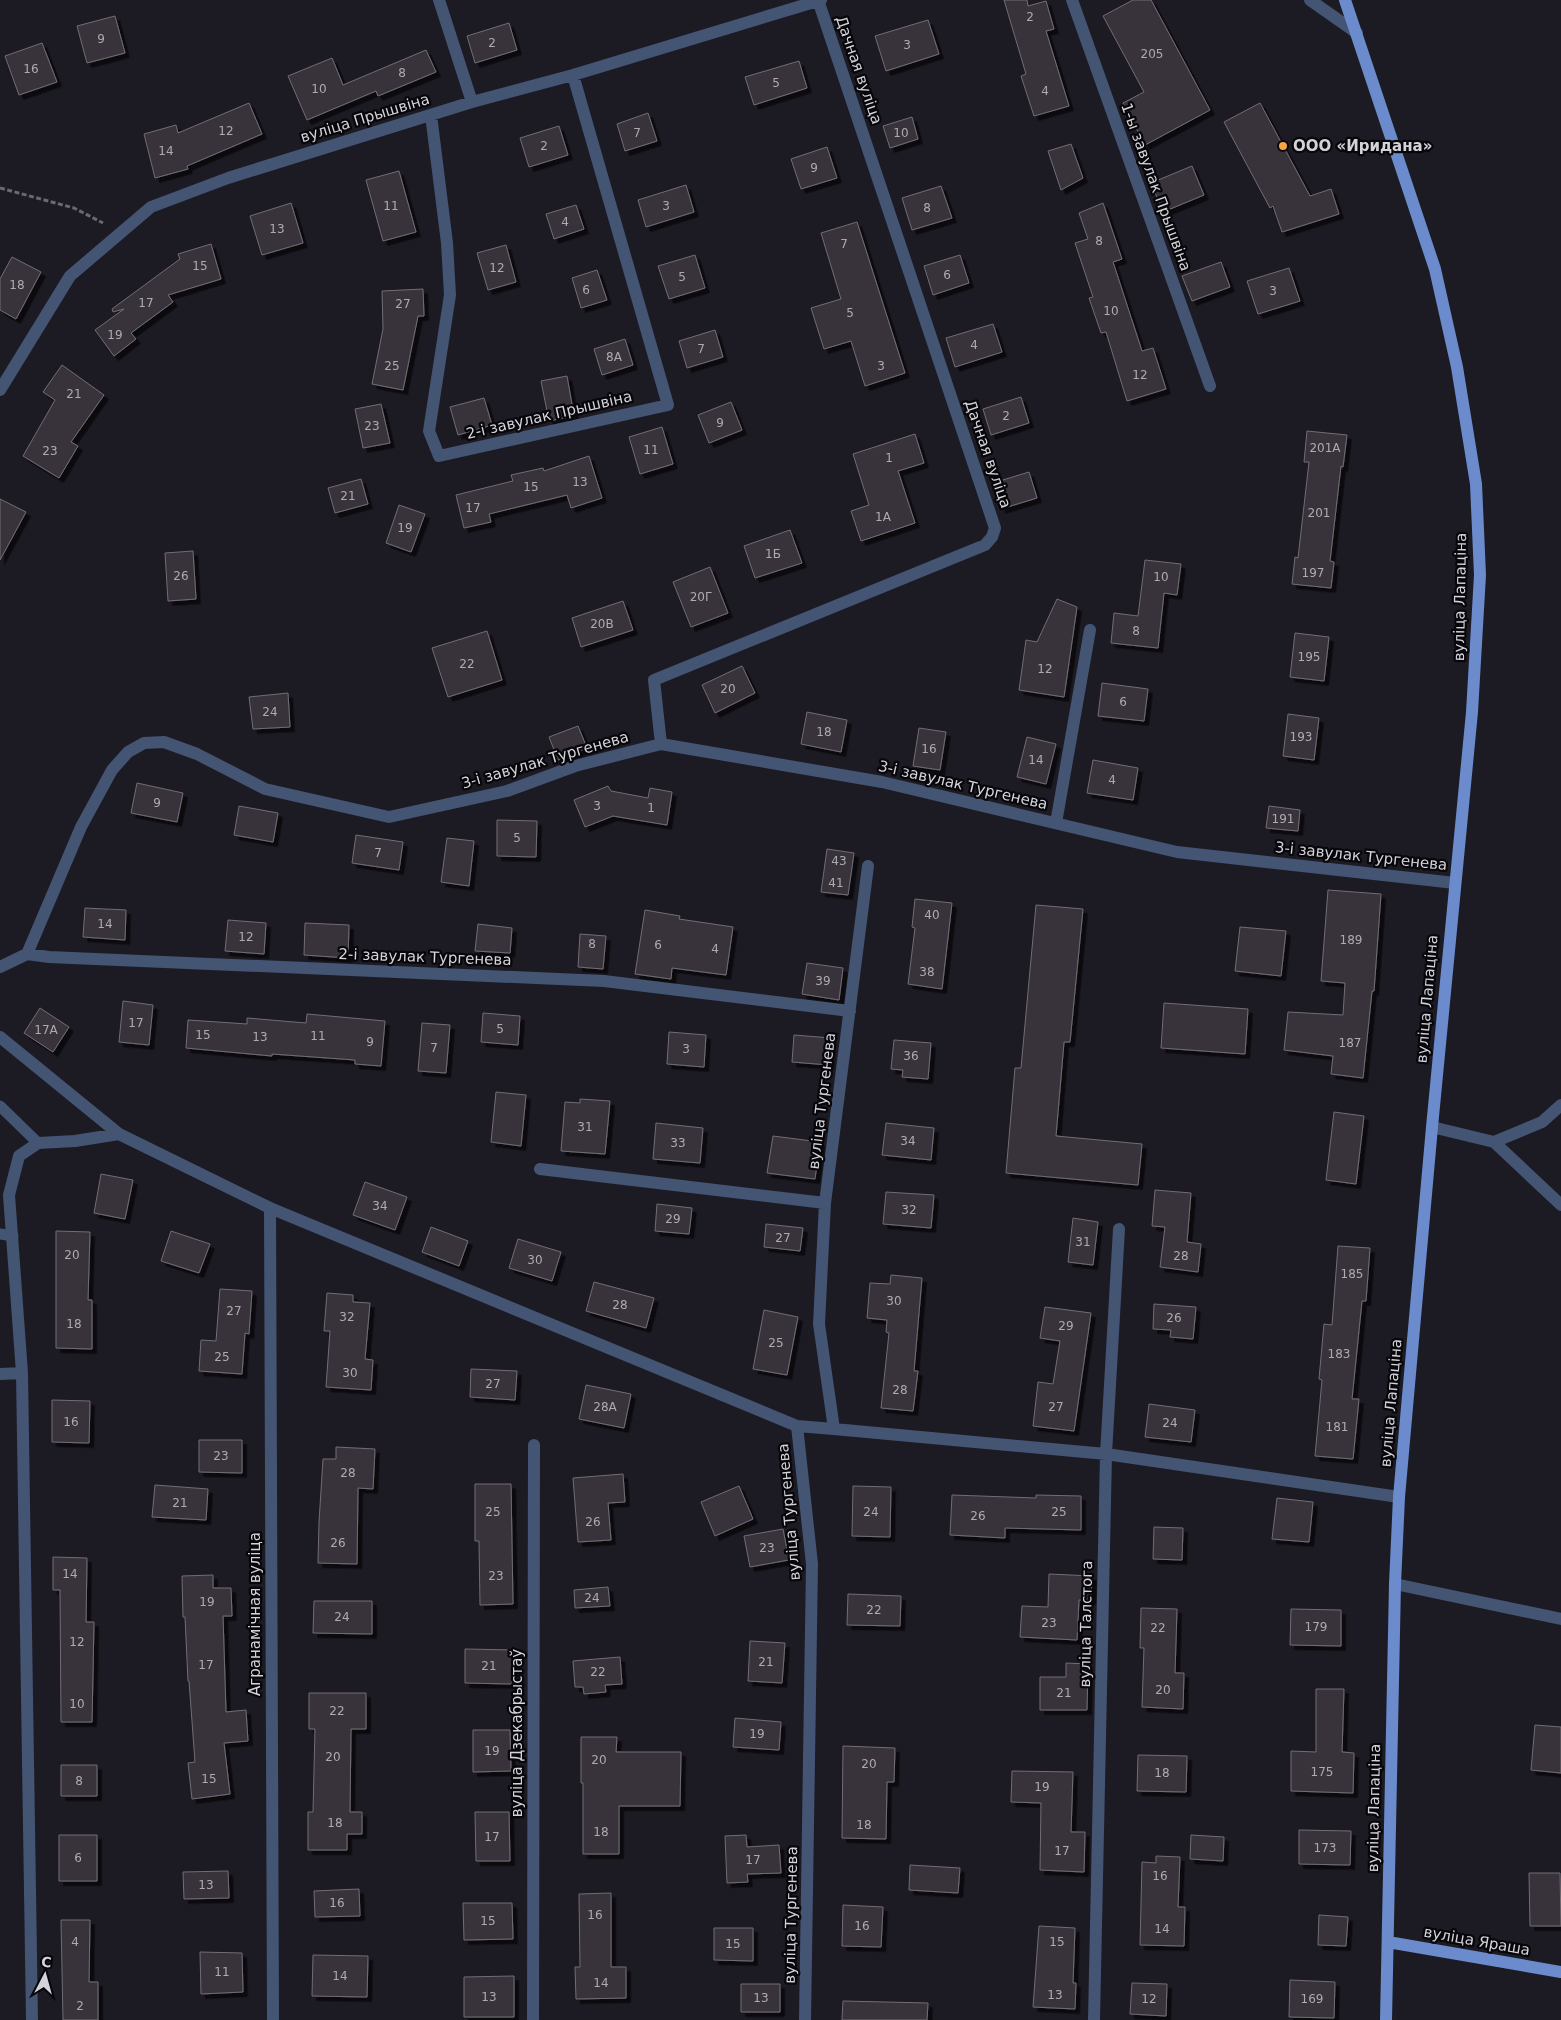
<svg xmlns="http://www.w3.org/2000/svg" width="1561" height="2020" font-family="'DejaVu Sans',sans-serif">
<style>
.building{fill:#38323a;stroke:#736c76;filter:url(#shadow)}
.lines{fill:none;stroke-linecap:round;stroke-linejoin:round}
.path{stroke:#6a6971;stroke-width:3;stroke-dasharray:5 2.5;stroke-linecap:butt}
.lane{stroke:#445473;stroke-width:11}
.street{stroke:#445473;stroke-width:12}
.primary{stroke:#6b8bcc;stroke-width:12}
.poi-dot{fill:#f4a444;stroke:#07060a;stroke-width:2}
.labels{text-anchor:middle;dominant-baseline:central;stroke-width:4.5;stroke-linejoin:round;paint-order:stroke}
.number-label{font-size:12px;fill:#adabb1}
.street-label{font-size:15px;fill:#d4d3d9;stroke:#07060a}
.poi-label{font-size:15px;font-weight:bold;fill:#d4d3d9;stroke:#07060a;text-anchor:start}
</style>
<defs>
<filter id="shadow"><feDropShadow dx="4.5" dy="4.5" stdDeviation="0" flood-color="#0009"/></filter>
</defs>
<rect width="100%" height="100%" fill="#1c1b24"/>
<path class="building" d="M1004,0H1027L1028,6L1046,1L1054,29L1046,31L1069,106L1034,116L1021,76L1026,74Z
M1133,0H1151L1210,110L1145,145L1123,103L1144,92L1103,16Z
M115,16L125,53L87,63L77,26Z
M928,20L939,54L886,71L875,36Z
M509,23L517,50L475,63L467,36Z
M42,43L57,82L19,95L5,56Z
M426,50L436,72L378,96L376,91L307,120L288,76L332,58L343,85Z
M799,61L807,88L754,105L745,77Z
M249,103L262,134L187,166L188,169L155,178L144,134L176,125L178,133Z
M1260,103L1310,196L1331,189L1339,214L1282,232L1273,206L1270,208L1224,122Z
M648,113L657,141L625,151L617,124Z
M912,117L918,139L890,148L883,126Z
M559,126L568,155L529,167L520,138Z
M1071,144L1083,178L1061,190L1048,151Z
M827,147L837,178L801,189L791,159Z
M1192,166L1204,195L1163,212L1151,183Z
M399,171L416,232L383,241L366,180Z
M686,185L694,212L646,227L638,200Z
M941,186L952,218L912,230L902,198Z
M291,203L303,243L262,255L250,216Z
M1103,203L1122,259L1113,262L1142,351L1153,348L1166,389L1127,401L1106,332L1101,333L1089,298L1093,297L1075,243L1088,239L1079,213Z
M576,205L584,229L554,239L546,214Z
M857,222L905,373L865,386L851,341L824,349L811,308L841,299L821,233Z
M211,244L221,279L168,295L173,302L131,333L136,339L114,356L95,330L124,309L113,312L112,309L180,259L178,254Z
M506,245L516,282L488,290L477,253Z
M695,255L705,288L669,299L658,266Z
M960,255L969,283L933,295L924,266Z
M12,257L41,272L16,319L0,310V279Z
M1221,262L1230,287L1192,301L1182,276Z
M1289,268L1300,301L1258,314L1247,281Z
M597,270L607,300L581,308L572,278Z
M423,289L424,316H418L403,390L372,384L383,329L382,291Z
M993,324L1002,352L955,367L946,338Z
M715,330L723,357L687,368L679,341Z
M625,339L633,365L602,375L594,349Z
M62,365L104,395L71,442L78,446L59,478L23,456L55,400L43,392Z
M567,376L574,416L549,421L541,381Z
M1021,397L1029,423L991,435L983,409Z
M484,398L492,425L458,435L450,407Z
M731,402L742,430L709,443L698,415Z
M381,404L390,443L363,448L355,409Z
M662,427L673,464L640,474L629,437Z
M1307,431L1347,435L1343,467L1341,466L1330,561L1334,562L1331,588L1292,584L1295,557L1298,558L1309,462H1304Z
M915,434L924,463L898,471L915,523L861,541L851,511L869,505L853,454Z
M589,456L602,498L571,508L567,495L489,514L491,522L464,528L456,495L513,481L511,475L543,468L544,471Z
M1029,472L1037,498L1001,509L993,483Z
M361,479L368,504L335,513L328,488Z
M0,499L26,512L0,560Z
M399,505L425,514L411,552L386,543Z
M790,530L802,563L755,578L744,546Z
M193,551L196,599L168,601L165,553Z
M1145,560L1181,564L1177,595L1164,593L1158,648L1111,643L1114,613L1138,616Z
M710,567L728,613L691,627L673,582Z
M1057,599L1077,607L1064,697L1019,690L1026,640L1037,642Z
M623,601L633,630L581,647L572,618Z
M487,631L502,680L448,697L432,648Z
M1295,633L1329,637L1324,681L1290,677Z
M742,666L755,693L715,713L702,685Z
M1102,683L1148,689L1144,721L1098,716Z
M288,693L290,727L253,729L249,697Z
M807,712L847,720L841,752L801,744Z
M1288,714L1319,718L1314,760L1283,756Z
M578,726L587,748L558,760L549,737Z
M919,728L946,732L940,770L913,766Z
M1027,737L1056,744L1046,784L1017,777Z
M1093,760L1138,768L1133,800L1087,793Z
M137,783L183,793L177,822L131,813Z
M608,786L611,791L648,798L650,788L672,792L667,825L613,816L585,827L574,800Z
M239,806L278,813L273,842L234,835Z
M1269,806L1300,810L1298,831L1266,828Z
M497,820L537,821L536,857L497,856Z
M356,835L403,842L399,870L352,863Z
M447,838L474,841L469,886L441,882Z
M827,849L854,853L848,895L821,892Z
M1328,890L1381,894L1374,991H1372L1363,1078L1331,1074L1333,1056L1284,1050L1288,1012L1343,1015L1345,983L1321,981Z
M915,899L952,903L942,989L908,984L915,928L912,927Z
M1036,905L1083,909L1070,1042H1064L1056,1136L1142,1144L1138,1185L1006,1173L1015,1068H1021Z
M85,908L126,910L125,940L83,937Z
M645,910L680,916L679,919L733,927L726,975L672,968L671,979L635,974Z
M228,920L266,923L264,954L225,951Z
M305,923L349,925L348,958L304,955Z
M478,924L512,928L510,953L475,951Z
M1240,927L1286,931L1281,976L1235,971Z
M580,934L606,936L603,969L578,967Z
M807,963L843,968L839,1000L802,994Z
M123,1001L153,1005L149,1045L119,1042Z
M1164,1003L1248,1009L1245,1054L1161,1048Z
M40,1008L69,1027L53,1052L24,1033Z
M483,1013L520,1016L518,1045L481,1042Z
M307,1014L385,1021L381,1066L355,1064V1060L272,1054V1056L186,1048L188,1020L247,1024V1018L306,1023Z
M422,1023L450,1025L446,1073L418,1071Z
M669,1032L706,1035L704,1067L667,1064Z
M794,1035L831,1038L829,1065L792,1062Z
M894,1040L931,1043L928,1079L902,1077L903,1070L891,1069Z
M496,1092L526,1095L521,1146L491,1142Z
M580,1099L610,1101L605,1154L561,1151L565,1102L580,1103Z
M1334,1112L1364,1116L1356,1184L1326,1180Z
M656,1123L703,1128L700,1163L653,1159Z
M886,1123L934,1128L931,1160L882,1155Z
M773,1136L820,1142L815,1179L767,1173Z
M101,1174L133,1180L125,1219L94,1213Z
M365,1182L407,1197L395,1230L353,1215Z
M1155,1190L1191,1193L1187,1242L1201,1244L1198,1272L1160,1267L1165,1227L1152,1226Z
M886,1192L934,1195L931,1228L883,1224Z
M657,1204L692,1208L689,1234L655,1231Z
M1073,1218L1098,1222L1093,1265L1068,1262Z
M766,1224L803,1228L800,1251L764,1247Z
M431,1227L468,1241L459,1266L422,1252Z
M56,1231L90,1232L88,1300H92V1349L56,1348Z
M171,1231L210,1244L199,1273L161,1261Z
M518,1239L561,1252L552,1281L509,1268Z
M1338,1246L1370,1248L1366,1301H1362L1352,1399H1359L1353,1459L1315,1456L1322,1380L1319,1379L1324,1324L1332,1325Z
M891,1275L922,1278L914,1371H918L913,1411L881,1408L889,1333L886,1332L887,1320L867,1318L870,1283L890,1284Z
M594,1282L654,1298L646,1328L586,1311Z
M220,1289L252,1291L249,1334L245,1333L242,1374L199,1371L201,1340L216,1341Z
M327,1293L353,1295V1302L370,1303L365,1359L373,1360L371,1390L326,1387L330,1331H324Z
M1154,1304L1196,1307L1193,1339L1170,1337L1171,1330L1153,1329Z
M1045,1307L1091,1313L1074,1431L1033,1426L1038,1382L1053,1384L1060,1341L1040,1338Z
M764,1310L798,1317L787,1375L753,1369Z
M471,1369L517,1371L515,1400L470,1397Z
M586,1385L631,1394L624,1428L579,1419Z
M52,1400L90,1401L89,1443L52,1442Z
M1149,1404L1195,1410L1191,1442L1145,1437Z
M199,1440H242V1473L199,1472Z
M336,1447L375,1449L373,1489L358,1488L357,1564L318,1563L319,1522L323,1459H336Z
M623,1474L625,1502L608,1503L611,1540L578,1542L573,1478Z
M475,1484H511L513,1604L480,1605L479,1541H475Z
M155,1485L208,1489L206,1520L152,1517Z
M739,1486L753,1519L715,1536L701,1502Z
M853,1486L891,1487L890,1537L852,1536Z
M952,1495L1036,1498V1495L1081,1496V1530L1005,1528V1538L950,1535Z
M1277,1498L1313,1502L1309,1542L1272,1539Z
M1154,1527L1183,1528L1182,1560L1153,1559Z
M783,1529L789,1560L750,1567L744,1536Z
M53,1557L87,1558L86,1622H94L92,1722H61L60,1590H53Z
M1049,1574L1092,1576L1091,1600H1079L1077,1640L1020,1637L1022,1606L1048,1607Z
M213,1575V1588H231L232,1616H223L226,1712L246,1710L248,1741L224,1743L230,1794L192,1799L188,1763L195,1762L189,1681H188L185,1617H183L182,1576Z
M608,1587L610,1606L575,1608L574,1590Z
M848,1594L901,1596L900,1626L847,1625Z
M314,1601H372V1634L313,1633Z
M1141,1608L1177,1609L1175,1673H1184L1183,1709L1142,1707L1144,1648H1140Z
M1291,1609L1341,1610V1646L1290,1645Z
M750,1641L785,1643L782,1683L748,1681Z
M465,1649L513,1650L512,1684L465,1683Z
M620,1657L622,1684L605,1685L606,1692L584,1694L583,1687H575L573,1661Z
M1066,1663L1088,1664L1087,1710H1040V1677H1066Z
M1316,1689H1344L1342,1752L1354,1753L1353,1793L1291,1791V1751L1316,1752Z
M309,1693H366V1729H351L350,1812H362V1834H347V1850H308V1812H313L315,1729H309Z
M735,1718L781,1722L779,1750L733,1747Z
M1535,1725L1561,1727V1773L1531,1770Z
M473,1730H510L511,1771L473,1772Z
M581,1737H617L616,1752H681L680,1806H619V1854H583V1783H581Z
M843,1746L895,1748L894,1782H887L886,1839L842,1838Z
M1138,1755L1187,1756L1186,1792L1137,1791Z
M61,1765H97V1796H61Z
M1012,1771L1073,1772L1071,1832H1085L1084,1872L1040,1870L1041,1803L1011,1802Z
M475,1812H509L510,1861H476Z
M1299,1830L1351,1831L1350,1865L1299,1864Z
M59,1835H97V1881H59Z
M746,1835L747,1847L779,1845L781,1873L747,1874L748,1882L727,1883L725,1836Z
M1191,1835L1224,1837L1223,1861L1190,1859Z
M1156,1856L1180,1857L1178,1907H1185L1184,1946L1140,1945L1142,1862L1156,1863Z
M910,1865L960,1868L958,1893L909,1890Z
M228,1871L229,1898L184,1899L183,1872Z
M1529,1873H1560L1561,1926H1530Z
M359,1889L360,1916L315,1917L314,1891Z
M611,1893V1967H626V1998L576,1999L575,1967H580L579,1894Z
M463,1903H512L513,1939L464,1940Z
M843,1905L883,1907L881,1947L842,1946Z
M1319,1915L1348,1917L1346,1946L1318,1945Z
M61,1920H90L89,1982H98V2020H63Z
M1039,1926L1075,1928L1073,1983H1076L1075,2009L1033,2007Z
M714,1928H753V1961L714,1960Z
M200,1952L242,1953L243,1992L201,1994Z
M313,1955L368,1956L367,1997L312,1996Z
M514,1976V2017H464V1977Z
M1290,1980L1335,1982L1334,2018L1289,2017Z
M1132,1983L1167,1984L1166,2016L1130,2014Z
M741,1984H780V2012H741Z
M843,2001L928,2003L927,2020H842Z"/>
<g class="lines">
<path class="path" d="M0,188L74,208L103,223"/>
<path class="lane" d="M0,1106L38,1143
M0,1234L13,1236"/>
<path class="street" d="M439,0L472,102
M1072,0L1210,386
M1310,0L1357,33
M431,115L447,243L450,295L429,431L439,456L668,405L573,75
M0,390L70,276L151,207L228,178L472,102L573,75L821,0
M661,744L654,680L985,545L992,537L995,528L818,0
M1056,823L1090,630
M27,954L81,827L112,770L128,752L144,743L164,742L197,754L265,789L389,817L507,791L575,766L661,744L882,782L1177,852L1455,883
M0,967L27,954L49,957L604,981L850,1011
M0,1037L119,1134L270,1208L797,1426
M1432,1127L1494,1142L1561,1205
M1494,1142L1542,1122L1561,1105
M540,1169L825,1203
M270,1208L273,2020
M0,1374L22,1373
M834,1429L1106,1454L1399,1497
M1395,1584L1561,1619
M32,2020L22,1373L9,1195L19,1156L38,1143L75,1141L119,1134
M533,2020L534,1445
M805,2020L812,1564L797,1426L834,1429L819,1324L825,1203L868,866
M1094,2020L1106,1454L1119,1229"/>
<path class="primary" d="M1345,0L1435,269L1457,367L1476,484L1480,575L1472,712L1432,1127L1399,1497L1395,1584L1386,2020
M1388,1942L1561,1972"/>
</g>
<circle class="poi-dot" cx="1283" cy="146" r="5"/>
<g class="labels">
<g class="number-label">
<text x="1030" y="17">2</text>
<text x="101" y="39">9</text>
<text x="492" y="43">2</text>
<text x="907" y="45">3</text>
<text x="1152" y="54">205</text>
<text x="31" y="69">16</text>
<text x="402" y="73">8</text>
<text x="776" y="83">5</text>
<text x="319" y="89">10</text>
<text x="1045" y="91">4</text>
<text x="226" y="131">12</text>
<text x="637" y="133">7</text>
<text x="901" y="133">10</text>
<text x="544" y="146">2</text>
<text x="166" y="151">14</text>
<text x="814" y="168">9</text>
<text x="391" y="206">11</text>
<text x="666" y="206">3</text>
<text x="927" y="208">8</text>
<text x="565" y="222">4</text>
<text x="277" y="229">13</text>
<text x="1099" y="241">8</text>
<text x="844" y="244">7</text>
<text x="200" y="266">15</text>
<text x="497" y="268">12</text>
<text x="947" y="275">6</text>
<text x="682" y="277">5</text>
<text x="17" y="285">18</text>
<text x="586" y="290">6</text>
<text x="1273" y="291">3</text>
<text x="146" y="303">17</text>
<text x="403" y="304">27</text>
<text x="1111" y="311">10</text>
<text x="850" y="313">5</text>
<text x="115" y="335">19</text>
<text x="974" y="345">4</text>
<text x="701" y="349">7</text>
<text x="614" y="357">8А</text>
<text x="392" y="366">25</text>
<text x="881" y="366">3</text>
<text x="1140" y="375">12</text>
<text x="74" y="394">21</text>
<text x="1006" y="416">2</text>
<text x="720" y="423">9</text>
<text x="372" y="426">23</text>
<text x="1325" y="448">201А</text>
<text x="651" y="450">11</text>
<text x="50" y="451">23</text>
<text x="889" y="458">1</text>
<text x="580" y="482">13</text>
<text x="531" y="487">15</text>
<text x="348" y="496">21</text>
<text x="473" y="508">17</text>
<text x="1319" y="513">201</text>
<text x="883" y="517">1А</text>
<text x="405" y="528">19</text>
<text x="773" y="554">1Б</text>
<text x="1313" y="573">197</text>
<text x="181" y="576">26</text>
<text x="1161" y="577">10</text>
<text x="701" y="597">20Г</text>
<text x="602" y="624">20В</text>
<text x="1136" y="631">8</text>
<text x="1309" y="657">195</text>
<text x="467" y="664">22</text>
<text x="1045" y="669">12</text>
<text x="728" y="689">20</text>
<text x="1123" y="702">6</text>
<text x="270" y="712">24</text>
<text x="824" y="732">18</text>
<text x="1301" y="737">193</text>
<text x="929" y="749">16</text>
<text x="1036" y="760">14</text>
<text x="1112" y="780">4</text>
<text x="157" y="803">9</text>
<text x="597" y="806">3</text>
<text x="651" y="808">1</text>
<text x="1283" y="819">191</text>
<text x="517" y="838">5</text>
<text x="378" y="853">7</text>
<text x="839" y="861">43</text>
<text x="836" y="883">41</text>
<text x="932" y="915">40</text>
<text x="105" y="924">14</text>
<text x="246" y="937">12</text>
<text x="1351" y="940">189</text>
<text x="592" y="944">8</text>
<text x="658" y="945">6</text>
<text x="715" y="949">4</text>
<text x="927" y="972">38</text>
<text x="823" y="981">39</text>
<text x="136" y="1023">17</text>
<text x="500" y="1029">5</text>
<text x="46" y="1030">17А</text>
<text x="203" y="1035">15</text>
<text x="318" y="1036">11</text>
<text x="260" y="1037">13</text>
<text x="370" y="1042">9</text>
<text x="1350" y="1043">187</text>
<text x="434" y="1048">7</text>
<text x="686" y="1049">3</text>
<text x="911" y="1056">36</text>
<text x="585" y="1127">31</text>
<text x="908" y="1141">34</text>
<text x="678" y="1143">33</text>
<text x="380" y="1206">34</text>
<text x="909" y="1210">32</text>
<text x="673" y="1219">29</text>
<text x="783" y="1238">27</text>
<text x="1083" y="1242">31</text>
<text x="72" y="1255">20</text>
<text x="1181" y="1256">28</text>
<text x="535" y="1260">30</text>
<text x="1352" y="1274">185</text>
<text x="894" y="1301">30</text>
<text x="620" y="1305">28</text>
<text x="234" y="1311">27</text>
<text x="347" y="1317">32</text>
<text x="1174" y="1318">26</text>
<text x="74" y="1324">18</text>
<text x="1066" y="1326">29</text>
<text x="776" y="1343">25</text>
<text x="1339" y="1354">183</text>
<text x="222" y="1357">25</text>
<text x="350" y="1373">30</text>
<text x="493" y="1384">27</text>
<text x="900" y="1390">28</text>
<text x="605" y="1407">28А</text>
<text x="1056" y="1407">27</text>
<text x="71" y="1422">16</text>
<text x="1170" y="1423">24</text>
<text x="1337" y="1427">181</text>
<text x="221" y="1456">23</text>
<text x="348" y="1473">28</text>
<text x="180" y="1503">21</text>
<text x="493" y="1512">25</text>
<text x="871" y="1512">24</text>
<text x="1059" y="1512">25</text>
<text x="978" y="1516">26</text>
<text x="593" y="1522">26</text>
<text x="338" y="1543">26</text>
<text x="767" y="1548">23</text>
<text x="70" y="1574">14</text>
<text x="496" y="1576">23</text>
<text x="592" y="1598">24</text>
<text x="207" y="1602">19</text>
<text x="874" y="1610">22</text>
<text x="342" y="1617">24</text>
<text x="1049" y="1623">23</text>
<text x="1316" y="1627">179</text>
<text x="1158" y="1628">22</text>
<text x="77" y="1642">12</text>
<text x="766" y="1662">21</text>
<text x="206" y="1665">17</text>
<text x="489" y="1666">21</text>
<text x="598" y="1672">22</text>
<text x="1163" y="1690">20</text>
<text x="1064" y="1693">21</text>
<text x="77" y="1704">10</text>
<text x="337" y="1711">22</text>
<text x="757" y="1734">19</text>
<text x="492" y="1751">19</text>
<text x="333" y="1757">20</text>
<text x="599" y="1760">20</text>
<text x="869" y="1764">20</text>
<text x="1322" y="1772">175</text>
<text x="1162" y="1773">18</text>
<text x="209" y="1779">15</text>
<text x="79" y="1781">8</text>
<text x="1042" y="1787">19</text>
<text x="335" y="1823">18</text>
<text x="864" y="1825">18</text>
<text x="601" y="1832">18</text>
<text x="492" y="1837">17</text>
<text x="1325" y="1848">173</text>
<text x="1062" y="1851">17</text>
<text x="78" y="1858">6</text>
<text x="753" y="1860">17</text>
<text x="1160" y="1876">16</text>
<text x="206" y="1885">13</text>
<text x="337" y="1903">16</text>
<text x="595" y="1915">16</text>
<text x="488" y="1921">15</text>
<text x="862" y="1926">16</text>
<text x="1162" y="1929">14</text>
<text x="75" y="1942">4</text>
<text x="1057" y="1942">15</text>
<text x="733" y="1944">15</text>
<text x="222" y="1972">11</text>
<text x="340" y="1976">14</text>
<text x="601" y="1983">14</text>
<text x="1055" y="1995">13</text>
<text x="489" y="1997">13</text>
<text x="761" y="1998">13</text>
<text x="1149" y="1999">12</text>
<text x="1312" y="1999">169</text>
<text x="80" y="2006">2</text>
</g>
<g class="street-label">
<text transform="translate(859 70) rotate(71)">Дачная вуліца</text>
<text transform="translate(365 118) rotate(-17)">вуліца Прышвіна</text>
<text transform="translate(1156 187) rotate(70)">1-ы завулак Прышвіна</text>
<text transform="translate(549 415) rotate(-13)">2-і завулак Прышвіна</text>
<text transform="translate(988 454) rotate(71)">Дачная вуліца</text>
<text transform="translate(1460 597) rotate(-89)">вуліца Лапаціна</text>
<text transform="translate(545 760) rotate(-16)">3-і завулак Тургенева</text>
<text transform="translate(963 785) rotate(13)">3-і завулак Тургенева</text>
<text transform="translate(1361 856) rotate(6)">3-і завулак Тургенева</text>
<text transform="translate(425 957) rotate(2)">2-і завулак Тургенева</text>
<text transform="translate(1427 999) rotate(-85)">вуліца Лапаціна</text>
<text transform="translate(822 1101) rotate(-83)">вуліца Тургенева</text>
<text transform="translate(1391 1403) rotate(-85)">вуліца Лапаціна</text>
<text transform="translate(789 1512) rotate(-95)">вуліца Тургенева</text>
<text transform="translate(255 1614) rotate(-90)">Агранамічная вуліца</text>
<text transform="translate(1086 1624) rotate(-89)">вуліца Талстога</text>
<text transform="translate(517 1733) rotate(-90)">вуліца Дзекабрыстаў</text>
<text transform="translate(1374 1808) rotate(-89)">вуліца Лапаціна</text>
<text transform="translate(791 1915) rotate(-89)">вуліца Тургенева</text>
<text transform="translate(1477 1941) rotate(10)">вуліца Яраша</text>
</g>
<g class="poi-label">
<text x="1293" y="146">ООО «Иридана»</text>
</g>
</g>
<g transform="translate(45 1975) rotate(6)" stroke="#07060a" stroke-width="4" paint-order="stroke">
<path d="M0-4L9 19L0 12L-9 19Z" fill="#d4d3d9"/>
<text y="-8" font-size="14" font-weight="bold" text-anchor="middle" fill="#d4d3d9">С</text>
</g>
</svg>
